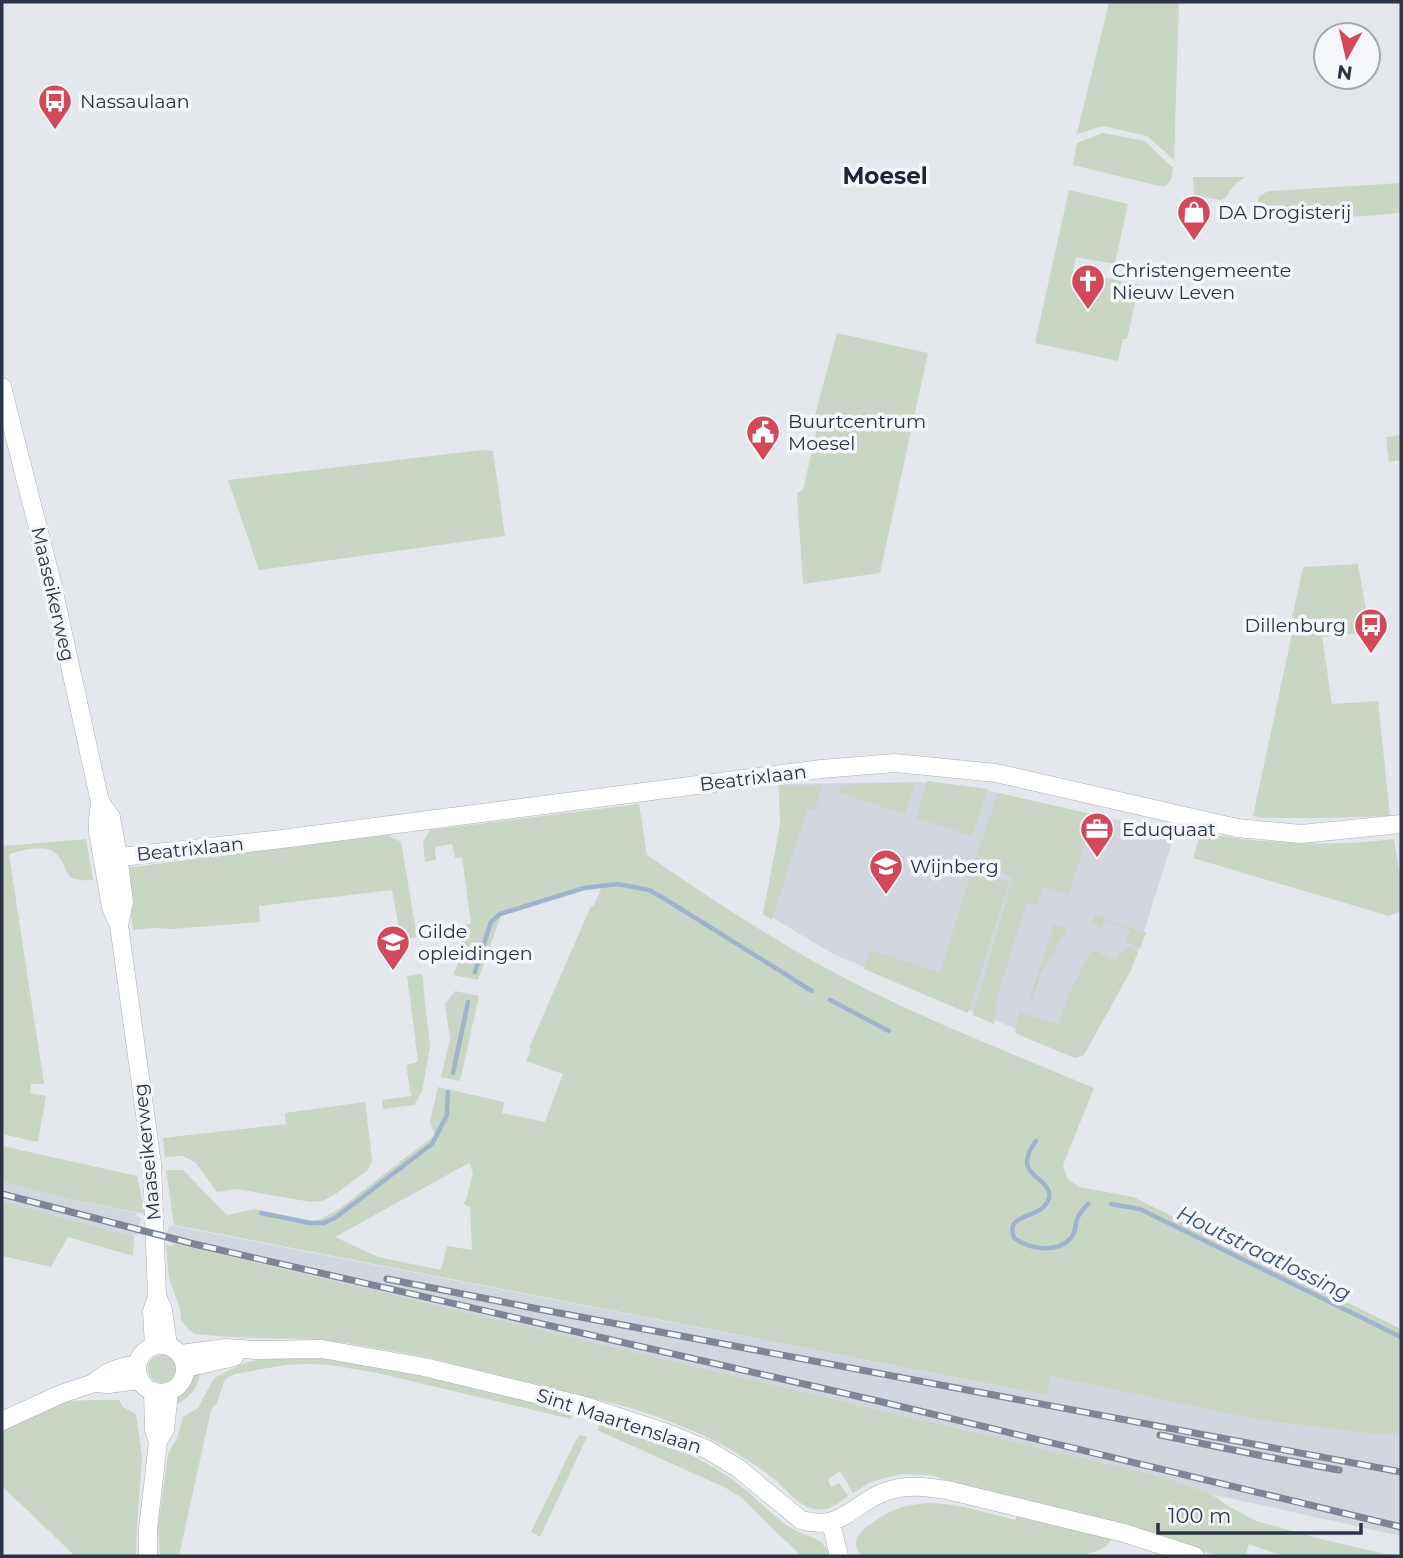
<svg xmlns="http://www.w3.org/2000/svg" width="1403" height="1558" font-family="Montserrat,sans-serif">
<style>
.built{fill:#d2d6de}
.green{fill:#c9d6c5;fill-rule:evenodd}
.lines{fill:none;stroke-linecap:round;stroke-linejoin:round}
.stream{stroke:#9fb4cc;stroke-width:4.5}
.secondary-casing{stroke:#a9aeb7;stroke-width:19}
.secondary{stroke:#fff;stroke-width:18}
.rail-casing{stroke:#7d8696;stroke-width:7}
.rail{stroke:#f4f6f9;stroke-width:4.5;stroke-dasharray:13;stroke-linecap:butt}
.labels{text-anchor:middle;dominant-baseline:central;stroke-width:7;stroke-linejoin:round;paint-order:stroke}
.poi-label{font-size:19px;fill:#2b3445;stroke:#f4f6f9;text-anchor:start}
.street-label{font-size:19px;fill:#2b3445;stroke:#f4f6f9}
.water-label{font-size:21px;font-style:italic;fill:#34527a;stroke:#f4f6f9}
.quarter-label{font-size:23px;font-weight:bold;fill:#1d2536;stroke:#f4f6f9}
</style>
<rect width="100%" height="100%" fill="#e4e7ec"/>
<path class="built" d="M920,782L994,792L1175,833L1139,947L1131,967L1080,1055L833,954L765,913L781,824L778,784Z
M2,1181L52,1195L137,1213L136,1216L141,1218L139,1226L141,1227L139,1235L135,1234L134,1237L2,1201Z
M169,1225L1045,1395L1050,1376L1258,1420L1382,1435L1401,1433V1536L1211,1494L1163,1477L168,1242L170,1234L167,1233Z"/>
<path class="green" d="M1109,2H1179L1174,160L1147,136L1103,126L1077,134Z
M1103,133L1145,141L1173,168C1172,177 1172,183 1163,187L1073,165L1077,143Z
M1193,177H1245L1235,184L1225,198L1220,200L1194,195Z
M1401,183V212L1397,213C1350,219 1305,218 1258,208C1257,197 1259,195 1269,191Z
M1069,190L1128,204L1115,264L1076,257L1072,276L1101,283L1103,277L1139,285L1127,339H1123L1118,361L1035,343Z
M837,333L928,353L880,573L803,584L797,493L803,490L819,420L822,419L815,415Z
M1401,435V460L1389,462L1386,437Z
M482,450L493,451L505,536L259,570L228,480Z
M1358,564L1370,632L1322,637L1332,704L1378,701L1390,816L1327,818H1263L1253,816L1295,620L1292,618L1303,567Z
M927,781L988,789L972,836L916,818Z
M915,782L905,814L839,793L841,785Z
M779,785H822L815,810L807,809L772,920L763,914L780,824Z
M998,793L1104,817L1098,836L1088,834L1068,895L1043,886L1037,905L1027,902L997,997L994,1024L973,1015L1013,877L974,864Z
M639,804L647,855C701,892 756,929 813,961C902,1011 999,1048 1094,1088L1063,1165L1067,1178L1079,1187L1133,1197L1401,1329V1433L1382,1435L1258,1420L1050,1376L1046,1395L174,1225L166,1170H183L227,1215L255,1209L311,1221L321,1219L339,1209L435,1135L430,1122L438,1087L504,1102L502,1113L545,1122L563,1074L526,1061L531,1049L529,1048L591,906L593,907L602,887L585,889L501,916L478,980L453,975L462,954L459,926L471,924L462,857L455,858L452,844L435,847L436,860L425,862L423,842L430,830ZM469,1163L473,1173L466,1200L463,1204L470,1207L472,1250L447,1246L441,1270L378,1257L335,1237Z
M1201,833C1265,844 1329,847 1394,839L1401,884V911L1389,916L1193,858Z
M388,835L401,842L417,937L401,940L392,890L259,906L260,922L172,929L154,928L133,930L125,868Z
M86,839L93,880C58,883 71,865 54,852C43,844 21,851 9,854L44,1084H31L30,1093L46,1096L38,1142L2,1134V846Z
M972,870L1009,882L968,1013L864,969L870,950L940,973Z
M1095,915L1146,933L1140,949L1126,941L1130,931L1106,920L1101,928L1092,924Z
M1054,924L1067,929L1041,973L1031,1002L1029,1001Z
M1127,946L1138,952L1131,970L1084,1055L1075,1058L1015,1033L1019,1012L1059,1025L1070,991L1092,950L1115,961L1120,952L1123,953Z
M422,974L430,1047L422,1092L414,1105L383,1109L382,1100L411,1096L406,1065L418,1062L407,976Z
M455,991L479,996L460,1081L441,1077L450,1039L445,1004Z
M365,1102L372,1160L368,1170L337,1193L322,1201L311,1202L237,1189L217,1192L196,1163L183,1156L165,1157L163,1138L286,1124L285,1113Z
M2,1146L137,1176L145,1214L52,1195L2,1181Z
M2,1201L134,1237L133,1256L68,1237L51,1267L2,1256Z
M173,1243L1163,1477L1211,1494L1228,1506L1256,1521L1325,1540L1394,1556H1283L1249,1544L1246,1553L1254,1556H1219L1167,1539L966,1486L931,1475L904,1474L884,1478L869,1483L853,1493L840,1471L828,1479L831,1487L839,1483L848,1496C838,1504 827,1512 814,1509C799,1506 787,1490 775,1480C767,1473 758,1467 749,1461C713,1437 672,1421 631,1408L425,1357L347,1343L305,1339L229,1337L195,1334L189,1330L181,1320L180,1309L169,1278L166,1245L172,1246Z
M148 1369a14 14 0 1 1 28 0a14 14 0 1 1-28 0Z
M285,1356L348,1358L567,1410L571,1412L572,1417L571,1419L377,1373L330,1365L308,1364L285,1365L235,1374L227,1378L224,1382L217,1403L211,1410L179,1556L160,1554L158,1527L168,1454L177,1438L183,1417L198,1408L214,1378L242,1364L253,1361Z
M200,1372C199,1389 188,1399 173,1406L175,1399C185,1394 191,1386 194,1375Z
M92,1400H119L123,1407L136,1414L142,1456L137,1527L136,1556H75L2,1486V1430L43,1410L69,1401Z
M602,1420C646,1435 691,1451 730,1478C751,1492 768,1512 788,1526C808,1540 817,1531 831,1556H801L742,1498L726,1488L597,1430Z
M580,1435L587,1437L540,1537L531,1532L576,1440Z
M928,1503C958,1503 987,1513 1015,1520L1017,1515L1112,1538C1108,1550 1091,1552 1081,1556H862C858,1552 855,1547 856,1541C859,1528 888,1512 900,1508C909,1505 919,1504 928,1503Z"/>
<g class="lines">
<path class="stream" d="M475,972L491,922L500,914L584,888L618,884L649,890L665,899L812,991
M830,1000L889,1031
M453,1073L468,1002
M1036,1141C1033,1145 1029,1151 1028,1156C1021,1176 1052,1180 1049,1197C1044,1221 1003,1211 1014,1238C1029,1249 1057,1254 1071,1238C1077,1231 1074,1224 1078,1217C1080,1212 1085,1208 1088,1204
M1111,1204L1140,1209L1401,1337
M261,1213L310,1223H324L335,1218L432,1144L447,1115L448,1092"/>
<g class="secondary-casing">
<path id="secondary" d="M2,387L51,579L100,802L98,820V832L111,907L119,925L152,1164L157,1296L163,1310L168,1346
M100,802L111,817L118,856L124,902L119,925
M103,859L282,839L821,769L895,763L996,773L1237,828L1301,834L1401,824
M137 1369a24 24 0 1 1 48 0a24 24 0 1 1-48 0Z
M154,1346L152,1311L157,1297
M181,1354L226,1348L257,1350L322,1349L424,1367L585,1406L667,1433L706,1449L738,1468L801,1520C843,1532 852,1503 887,1491C907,1484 926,1487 947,1490L1124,1533L1195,1556
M186,1368L234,1357
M94,1383C107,1371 120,1367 137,1364
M2,1421L61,1394L94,1383L108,1384L139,1380
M159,1439L165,1429L169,1393
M831,1523L839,1556
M148,1556V1529L158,1442L154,1430L153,1392"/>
</g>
<use href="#secondary" class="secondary"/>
<g class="rail-casing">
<path id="rail" d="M2,1194L194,1244L878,1401L1401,1527
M387,1279L538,1309L1401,1472
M1160,1435L1268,1457L1339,1470"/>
</g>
<use href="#rail" class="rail"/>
</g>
<defs>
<g id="bus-pin" transform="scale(1.75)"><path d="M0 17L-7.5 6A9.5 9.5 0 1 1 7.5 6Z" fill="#d1495b" stroke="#f4f6f9"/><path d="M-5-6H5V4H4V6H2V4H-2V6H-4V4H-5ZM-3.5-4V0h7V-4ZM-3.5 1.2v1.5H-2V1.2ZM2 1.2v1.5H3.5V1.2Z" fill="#fff"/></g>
<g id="shop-pin" transform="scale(1.75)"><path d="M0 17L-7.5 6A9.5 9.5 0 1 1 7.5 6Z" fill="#d1495b" stroke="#f4f6f9"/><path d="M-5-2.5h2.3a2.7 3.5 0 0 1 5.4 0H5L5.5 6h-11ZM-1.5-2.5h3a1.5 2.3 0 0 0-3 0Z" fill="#fff"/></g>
<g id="church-pin" transform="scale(1.75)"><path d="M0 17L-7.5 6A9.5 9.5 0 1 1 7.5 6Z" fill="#d1495b" stroke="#f4f6f9"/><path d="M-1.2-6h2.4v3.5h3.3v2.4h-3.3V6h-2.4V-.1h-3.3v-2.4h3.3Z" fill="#fff"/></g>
<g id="civic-pin" transform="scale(1.75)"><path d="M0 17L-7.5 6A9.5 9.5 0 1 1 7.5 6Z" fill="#d1495b" stroke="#f4f6f9"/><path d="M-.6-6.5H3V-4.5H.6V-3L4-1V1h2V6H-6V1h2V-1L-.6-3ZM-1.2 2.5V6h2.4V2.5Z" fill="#fff"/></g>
<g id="office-pin" transform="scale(1.75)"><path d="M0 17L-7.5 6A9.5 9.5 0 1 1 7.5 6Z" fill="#d1495b" stroke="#f4f6f9"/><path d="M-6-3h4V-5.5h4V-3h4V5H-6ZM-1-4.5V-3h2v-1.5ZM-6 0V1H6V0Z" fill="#fff"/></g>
<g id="school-pin" transform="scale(1.75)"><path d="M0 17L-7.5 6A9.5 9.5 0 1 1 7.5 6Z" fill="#d1495b" stroke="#f4f6f9"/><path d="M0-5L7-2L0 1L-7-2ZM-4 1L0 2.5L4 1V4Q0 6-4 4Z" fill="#fff"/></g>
<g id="university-pin" transform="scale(1.75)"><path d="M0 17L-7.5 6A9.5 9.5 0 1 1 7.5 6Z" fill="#d1495b" stroke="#f4f6f9"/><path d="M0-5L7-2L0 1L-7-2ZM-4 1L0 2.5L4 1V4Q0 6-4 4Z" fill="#fff"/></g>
</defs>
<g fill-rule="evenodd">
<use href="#bus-pin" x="55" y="101"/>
<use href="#shop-pin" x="1194" y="212"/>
<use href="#church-pin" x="1088" y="281"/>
<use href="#civic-pin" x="763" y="432"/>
<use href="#bus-pin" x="1371" y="625"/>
<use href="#office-pin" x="1097" y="829"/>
<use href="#school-pin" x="886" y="866"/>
<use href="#university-pin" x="393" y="942"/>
</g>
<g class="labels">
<g class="poi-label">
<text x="80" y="101">Nassaulaan</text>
<text x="1218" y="212">DA Drogisterij</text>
<text x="1112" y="270">Christengemeente<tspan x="1112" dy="22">Nieuw Leven</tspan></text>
<text x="788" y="421">Buurtcentrum<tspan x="788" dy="22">Moesel</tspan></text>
<text x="1346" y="625" text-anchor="end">Dillenburg</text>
<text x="1122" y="829">Eduquaat</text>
<text x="910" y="866">Wijnberg</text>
<text x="418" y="931">Gilde<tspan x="418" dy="22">opleidingen</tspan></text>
</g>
<g class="street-label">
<text transform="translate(53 594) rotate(77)">Maaseikerweg</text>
<text transform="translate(753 778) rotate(-7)">Beatrixlaan</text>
<text transform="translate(190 849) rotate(-6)">Beatrixlaan</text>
<text transform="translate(147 1152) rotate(-96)">Maaseikerweg</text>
<text transform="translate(619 1421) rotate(18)">Sint Maartenslaan</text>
</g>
<g class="water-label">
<text transform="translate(1264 1253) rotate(26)">Houtstraatlossing</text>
</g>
<g class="quarter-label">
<text x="885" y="176">Moesel</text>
</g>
</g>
<rect width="1403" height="1558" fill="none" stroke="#2b3445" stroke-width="7"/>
<g transform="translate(1347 56) rotate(188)"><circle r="33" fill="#f4f6f9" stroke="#a4a8b1" stroke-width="2"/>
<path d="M0-5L12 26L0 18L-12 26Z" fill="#d1495b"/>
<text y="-10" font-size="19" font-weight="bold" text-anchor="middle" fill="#2b3445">N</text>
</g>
<path d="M1158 1523v10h203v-10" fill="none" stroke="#2b3445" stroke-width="3.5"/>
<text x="1168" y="1523" font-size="21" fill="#2b3445" stroke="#f4f6f9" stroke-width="5" paint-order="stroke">100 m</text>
</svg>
